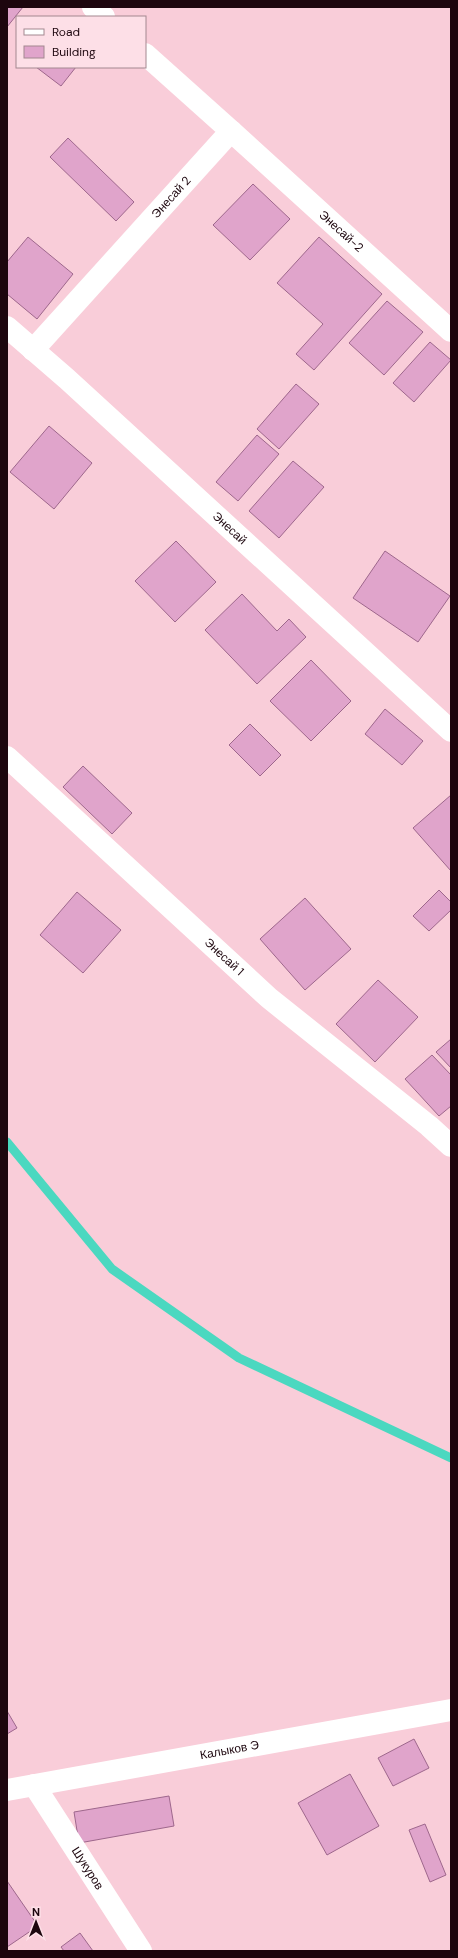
<svg xmlns="http://www.w3.org/2000/svg" width="458" height="1958" font-family="'DM Sans',sans-serif">
<style>
.lines{fill:none;stroke-linecap:round;stroke-linejoin:round}
.stream{stroke:#4bd8c0;stroke-width:9}
.building{fill:#e0a4cb;stroke:#9e678c}
.street{stroke:#fff;stroke-width:22}
.labels{text-anchor:middle;dominant-baseline:central;stroke-width:3.5;stroke-linejoin:round;paint-order:stroke}
.street-label{font-size:12px;fill:#1d060e;stroke:#fddfe7}
</style>
<rect width="100%" height="100%" fill="#f9cdd9"/>
<g class="lines">
<path class="stream" d="M7,1142L112,1269L239,1358L451,1458"/>
</g>
<path class="building" d="M7,7H23L7,27Z
M36,67H76L61,86Z
M68,138L134,202L116,221L50,157Z
M253,184L290,219L250,260L213,225Z
M28,237L73,274L37,319L7,294V262Z
M319,237L382,294L314,370L296,354L323,324L277,283Z
M387,301L423,332L384,375L349,343Z
M430,342L451,360L414,402L393,383Z
M296,384L319,404L279,449L257,429Z
M49,426L92,463L54,509L10,472Z
M257,435L279,454L238,501L216,482Z
M293,461L324,487L279,538L249,511Z
M176,541L216,582L175,622L135,581Z
M385,551L450,596L418,642L353,598Z
M242,594L277,631L289,619L306,637L257,684L205,630Z
M311,660L351,701L311,741L270,701Z
M385,709L423,741L402,765L365,734Z
M250,724L281,755L260,776L229,745Z
M83,766L132,813L112,834L63,787Z
M451,795V871L413,828Z
M439,890L451,902V910L429,931L413,916Z
M77,892L121,930L83,973L40,935Z
M305,898L351,949L305,990L260,939Z
M378,980L418,1017L375,1062L336,1024Z
M451,1039V1068L436,1052Z
M432,1055L451,1075V1106L439,1116L405,1079Z
M7,1711L17,1728L7,1734Z
M414,1739L429,1768L393,1786L378,1758Z
M350,1774L379,1826L327,1855L298,1803Z
M169,1796L174,1826L79,1843L74,1812Z
M425,1824L446,1875L430,1882L409,1830Z
M7,1881L38,1926L7,1947Z
M80,1933L93,1951H64L61,1947Z"/>
<g class="lines">
<g class="street">
<path d="M93,7L104,17"/>
<path id="s1" d="M231,131L451,331"/>
<path id="s2" d="M7,327L67,379L451,731"/>
<path id="s3" d="M33,350L231,131L145,54"/>
<path id="s4" d="M7,757L269,998L429,1126L451,1146"/>
<path id="s5" d="M34,1785L141,1951"/>
<path id="s6" d="M7,1790L451,1710"/>
</g>
</g>
<g class="labels">
<g class="street-label">
<text stroke="none"><textPath href="#s3" startOffset="206">Энесай 2</textPath></text>
<text stroke="none"><textPath href="#s1" startOffset="149">Энесай-2</textPath></text>
<text stroke="none"><textPath href="#s2" startOffset="300">Энесай</textPath></text>
<text stroke="none"><textPath href="#s4" startOffset="295">Энесай 1</textPath></text>
<text stroke="none"><textPath href="#s6" startOffset="226">Калыков Э</textPath></text>
<text stroke="none"><textPath href="#s5" startOffset="99">Шукуров</textPath></text>
</g>
</g>
<rect width="458" height="1958" fill="none" stroke="#1d060e" stroke-width="16"/>
<rect x="16" y="16" width="130" height="52" fill="#fddfe7" stroke="#a38890"/>
<rect x="24" y="29" width="20" height="6" fill="#ffffff" stroke="#a38890"/>
<text x="52" y="36" font-size="12" fill="#1d060e">Road</text>
<rect x="24" y="46" width="20" height="12" fill="#e0a4cb" stroke="#a38890"/>
<text x="52" y="56" font-size="12" fill="#1d060e">Building</text>
<g transform="translate(36 1922)" stroke="#fddfe7" stroke-width="3" paint-order="stroke">
<path d="M0-3L7 15L0 10L-7 15Z" fill="#1d060e"/>
<text y="-6" font-size="11" font-weight="bold" text-anchor="middle" fill="#1d060e">N</text>
</g>
</svg>
